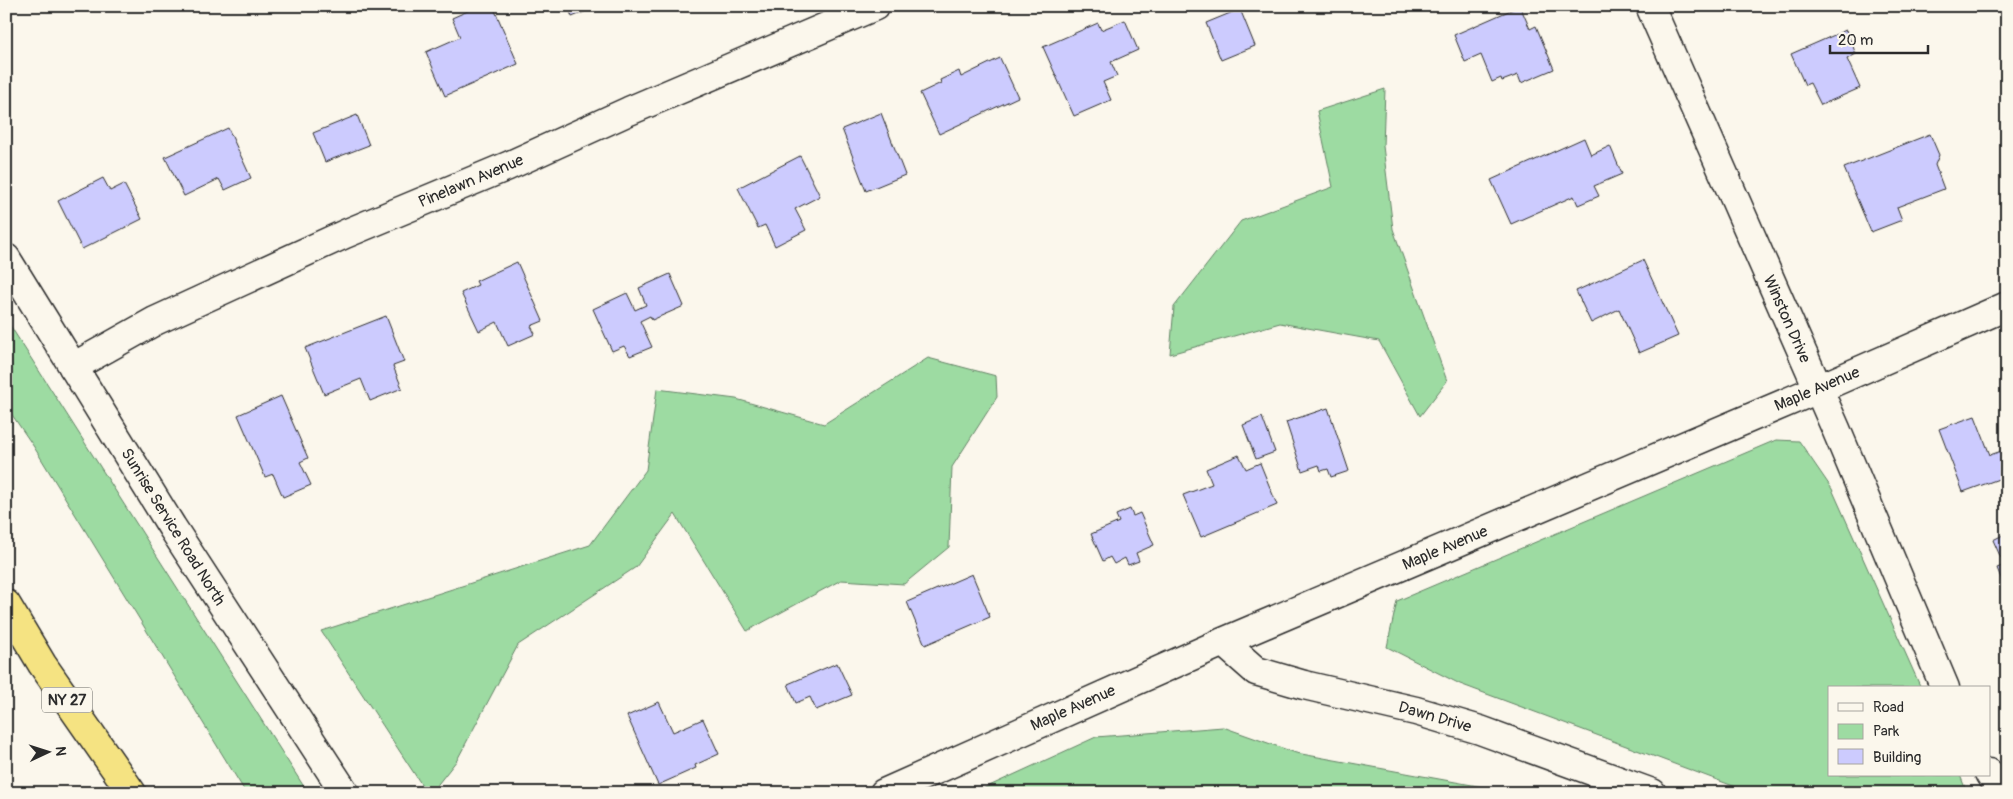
<svg xmlns="http://www.w3.org/2000/svg" width="2013" height="799" font-family="Pangolin,sans-serif">
<style>
.green{fill:#9ddba2;stroke:#648366}
.building{fill:#cccbfe;stroke:#2b2b2b}
.lines{fill:none;stroke-linecap:round;stroke-linejoin:round}
.minor-casing{stroke:#2b2b2b;stroke-width:31}
.tertiary-casing{stroke:#2b2b2b;stroke-width:31}
.motorway-casing{stroke:#2b2b2b;stroke-width:31}
.minor{stroke:#fbf7ec;stroke-width:28}
.tertiary{stroke:#fbf7ec;stroke-width:28}
.motorway{stroke:#f5e382;stroke-width:28}
.labels{text-anchor:middle;dominant-baseline:central;stroke-width:4;stroke-linejoin:round;paint-order:stroke}
.shield{fill:#fbf7ec;stroke:#696865;stroke-width:1}
.shield-label{font-size:15px;font-weight:bold;fill:#2b2b2b}
.street-label{font-size:16px;fill:#2b2b2b;stroke:#fbf7ec}
</style>
<rect width="100%" height="100%" fill="#fbf7ec"/>
<filter id="ink" filterUnits="userSpaceOnUse"><feTurbulence type="fractalNoise" baseFrequency=".02" numOctaves="2"/><feDisplacementMap in="SourceGraphic" scale="10" xChannelSelector="R" yChannelSelector="G"/><feConvolveMatrix kernelMatrix="1 2 1 2 8 2 1 2 1" color-interpolation-filters="sRGB"/></filter>
<g filter="url(#ink)">
<path class="green" d="M1385,89L1383,146L1393,229L1447,381L1420,416L1379,341L1280,323L1170,354L1174,307L1241,221L1333,187L1317,111Z
M6,319L308,793H246L34,447L6,406Z
M928,358L996,376L997,397L952,467L949,547L904,584L841,580L747,631L675,514L636,567L518,645L457,760L431,793H427L321,631L590,545L646,470L657,389L736,399L824,424Z
M1776,440L1799,441L1832,489L1921,688H1829V775H1960L1967,793H1752L1460,684L1387,647L1397,601Z
M1223,727L1296,753L1516,793H974L1096,737Z"/>
<path class="building" d="M479,6H493L518,64L445,96L426,52L460,37L452,18Z
M568,6H599L572,17Z
M1520,6L1530,29L1536,26L1554,69L1521,83L1518,75L1502,81L1501,78L1492,82L1481,55L1465,62L1454,35Z
M1240,9L1255,46L1221,60L1206,23Z
M1125,20L1138,50L1111,62L1117,76L1103,82L1111,100L1074,116L1043,47L1098,23L1101,30Z
M1846,30L1856,54L1847,59L1860,88L1821,105L1810,83L1805,85L1791,54Z
M1000,58L1018,97L939,134L920,93L941,83L940,80L959,71L961,77Z
M881,113L905,175L866,191L842,129Z
M357,115L369,145L325,162L313,133Z
M228,128L251,178L225,190L219,179L184,196L165,157Z
M1930,134L1939,155L1935,165L1944,189L1897,207L1902,220L1871,232L1844,168Z
M1584,138L1591,155L1610,146L1622,174L1594,186L1599,196L1578,205L1574,196L1511,224L1491,180Z
M800,156L820,196L795,209L806,230L775,246L765,225L758,228L738,188Z
M103,178L110,191L124,184L142,219L82,249L58,201Z
M1643,260L1678,336L1639,353L1619,309L1591,323L1576,291Z
M517,262L543,321L531,326L535,334L508,346L497,322L479,331L461,293L478,285L476,281Z
M670,274L684,306L652,320L650,316L640,321L652,347L630,356L624,346L612,351L593,309L627,293L635,310L646,305L639,288Z
M386,316L404,362L393,366L402,388L370,401L361,379L324,394L305,348Z
M281,396L308,458L300,462L311,485L283,497L273,474L265,477L238,415Z
M1328,408L1349,471L1331,477L1328,469L1321,471L1319,465L1302,471L1286,422Z
M1975,416L1990,455L2007,449V476L1963,492L1939,429Z
M1262,417L1275,452L1256,459L1243,425Z
M1239,455L1246,469L1260,463L1277,505L1201,537L1183,495L1212,484L1206,469Z
M1130,509L1133,516L1140,513L1154,545L1136,553L1139,561L1128,565L1125,558L1114,564L1110,557L1103,561L1091,534L1119,522L1116,515Z
M2007,533V555L2001,558L1993,540Z
M2007,564V593L1997,568Z
M972,574L990,617L925,645L907,602Z
M837,663L852,695L816,710L810,697L796,703L788,684Z
M659,702L673,732L703,719L719,754L695,765L696,768L658,785L627,716Z"/>
<g class="lines">
<g class="minor-casing">
<path id="minor" d="M1650,6L1836,429L1945,688
M73,367L155,321L345,234L508,166L629,111L875,6
M1223,642L1256,671L1304,685L1416,711L1480,730L1652,793
M1989,773L2001,793
M884,793L1223,642L1818,389L2007,306"/>
</g>
<g class="tertiary-casing">
<path id="tertiary" d="M6,258L172,527L345,793"/>
</g>
<g class="motorway-casing">
<path id="motorway" d="M6,604L42,664L132,793"/>
</g>
<use href="#minor" class="minor"/>
<use href="#tertiary" class="tertiary"/>
<use href="#motorway" class="motorway"/>
</g>
</g>
<g class="labels">
<rect class="shield" x="42" y="687.5" width="50" height="25" rx="4"/>
<g class="shield-label">
<text x="67" y="700">NY 27</text>
</g>
<g class="street-label">
<text transform="translate(471 181) rotate(-23)">Pinelawn Avenue</text>
<text transform="translate(1787 319) rotate(66)">Winston Drive</text>
<text transform="translate(1817 389) rotate(-23)">Maple Avenue</text>
<text transform="translate(173 527) rotate(58)">Sunrise Service Road North</text>
<text transform="translate(1445 548) rotate(-23)">Maple Avenue</text>
<text transform="translate(1073 708) rotate(-24)">Maple Avenue</text>
<text transform="translate(1435 717) rotate(16)">Dawn Drive</text>
</g>
</g>
<rect width="2013" height="799" fill="none" stroke="#fbf7ec" stroke-width="25"/>
<rect x="12" y="12" width="1988" height="774" fill="none" stroke="#2b2b2b" stroke-width="2" filter="url(#ink)"/>
<rect x="1828" y="686" width="162" height="90" fill="#fbf7ec" stroke="#a8a59f"/>
<rect x="1838" y="703" width="25" height="8" fill="#fbf7ec" stroke="#a8a59f"/>
<text x="1873" y="712" font-size="15" fill="#2b2b2b">Road</text>
<rect x="1838" y="724" width="25" height="15" fill="#9ddba2" stroke="#a8a59f"/>
<text x="1873" y="736" font-size="15" fill="#2b2b2b">Park</text>
<rect x="1838" y="749" width="25" height="15" fill="#cccbfe" stroke="#a8a59f"/>
<text x="1873" y="762" font-size="15" fill="#2b2b2b">Building</text>
<g transform="translate(48 752) rotate(86)" stroke="#fbf7ec" stroke-width="4" paint-order="stroke">
<path d="M0-4L9 19L0 12L-9 19Z" fill="#2b2b2b"/>
<text y="-8" font-size="14" font-weight="bold" text-anchor="middle" fill="#2b2b2b">N</text>
</g>
<path d="M1830 45v8h98v-8" fill="none" stroke="#2b2b2b" stroke-width="2.5"/>
<text x="1838" y="45" font-size="15" fill="#2b2b2b" stroke="#fbf7ec" stroke-width="4" paint-order="stroke">20 m</text>
</svg>
